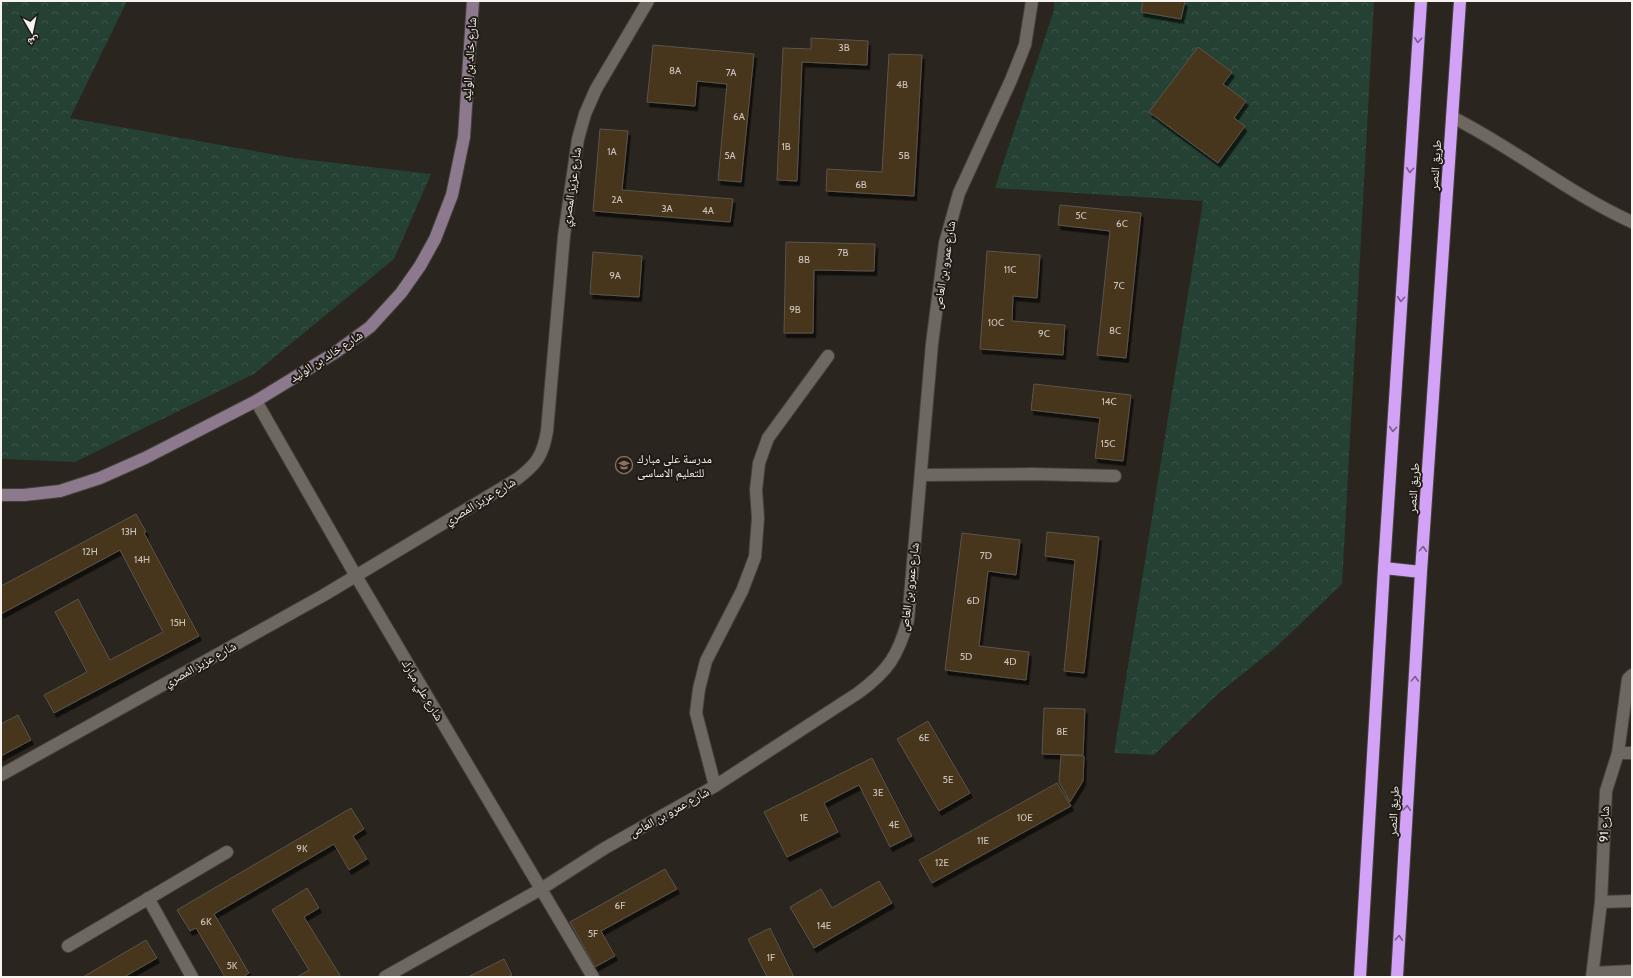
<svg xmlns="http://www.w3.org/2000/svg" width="1633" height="978" font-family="Cabin,'Noto Naskh Arabic',sans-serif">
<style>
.park{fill:url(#park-crowns)}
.building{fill:#46341b;stroke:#5a554d;filter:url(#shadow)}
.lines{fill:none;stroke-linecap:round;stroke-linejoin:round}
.street-casing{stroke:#45413b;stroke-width:14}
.secondary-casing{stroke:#45413b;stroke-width:14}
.highway-casing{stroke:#45413b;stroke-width:14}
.street{stroke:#6f6861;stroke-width:12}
.secondary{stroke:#8d798e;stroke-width:12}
.highway{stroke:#d2a2f6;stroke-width:12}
.oneway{stroke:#795e86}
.labels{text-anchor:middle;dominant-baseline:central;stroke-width:4;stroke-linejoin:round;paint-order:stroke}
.number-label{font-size:10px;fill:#cbc4ba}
.street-label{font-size:12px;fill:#f7f4ef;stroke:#201b15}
.poi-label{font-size:12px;fill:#f7f4ef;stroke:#201b15;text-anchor:start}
</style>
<defs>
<pattern id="park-crowns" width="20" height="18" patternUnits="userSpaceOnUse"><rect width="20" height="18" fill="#254134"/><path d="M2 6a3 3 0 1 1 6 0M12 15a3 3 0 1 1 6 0" fill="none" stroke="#3b5448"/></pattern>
<filter id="shadow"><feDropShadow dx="2.5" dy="4.5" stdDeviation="0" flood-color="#0009"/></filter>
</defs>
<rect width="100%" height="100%" fill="#2a251e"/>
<path class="park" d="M1,1H127L70,118L293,158L431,174L394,259L254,374L75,462L1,459Z
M1054,1H1374L1342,584L1274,649L1219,693L1154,755L1114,753L1203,201L995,188L1054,10Z"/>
<path class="building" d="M1143,1H1185L1181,19L1141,12Z
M811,38L868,41L867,65L802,62L797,181L777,180L783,48L811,49Z
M653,45L754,54L741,182L718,180L727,84L697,81L695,106L647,102Z
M1198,47L1232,72L1223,84L1246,101L1234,118L1245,126L1218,163L1149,112Z
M889,54L922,55L914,196L826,191L827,169L882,172Z
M600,129L628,131L622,190L733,199L730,222L593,211Z
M1060,205L1141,213L1126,358L1097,355L1110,231L1058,225Z
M786,242L875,244L874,271L814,270L813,333H784Z
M987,251L1040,255L1037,298L1013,296L1012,321L1065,325L1063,355L980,349Z
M593,252L642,256L639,297L590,294Z
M1034,384L1131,395L1123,461L1095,458L1100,418L1031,410Z
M136,514L146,532L144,533L199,636L54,713L44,695L87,672L55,612L78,599L110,660L163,632L120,550L1,614V586Z
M1047,532L1099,537L1084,673L1064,671L1075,560L1045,556Z
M962,533L1020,540L1016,575L988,571L979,646L1029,652L1026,680L945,670Z
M1044,708L1085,709L1083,755L1042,754Z
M18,715L31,740L1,756V724Z
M928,721L970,793L939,811L897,739Z
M1061,755L1084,756L1083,781L1070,802L1059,782Z
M872,758L912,836L890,847L859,785L824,803L838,832L787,857L764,812Z
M1057,783L1071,806L932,883L919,860Z
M351,808L364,829L353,836L367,859L349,870L334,844L214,914L249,973L243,977H225L196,928L190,931L177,910Z
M665,869L677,889L601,931L615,956L595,967L570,922Z
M879,881L892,903L814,948L790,907L821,889L832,908Z
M307,888L319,908L304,917L341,977H297L309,970L272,910Z
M770,928L794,977H767L748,939Z
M146,940L157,958L124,977H83Z
M504,959L512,975L508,977H468Z"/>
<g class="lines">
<g class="street-casing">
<path id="street" d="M1452,117C1514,148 1568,193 1632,222
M256,401L356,576L593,977
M921,475L1032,474L1115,476
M1618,753H1632
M1,775L324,595L517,479C537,464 543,455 547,431L564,236L578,139L585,114L596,89L648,1
M715,786L696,713L699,689L706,661L742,591L755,557L758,518L756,490L759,463L768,438L828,356
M148,898L192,977
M1601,902L1632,901
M68,946L227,852
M1593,973L1632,971
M385,977L541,889L605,848L715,786L858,693C888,671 898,656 908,620L932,344L945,243L959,193L1011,80L1025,45L1032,1
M1592,977L1601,902L1606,791L1618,753L1628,679L1632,675"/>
</g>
<g class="secondary-casing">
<path id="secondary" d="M1,495H24L60,491L100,478L145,458L256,401L336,352L370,327L401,293L420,266L435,239L452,195L464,137L473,1"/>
</g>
<g class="highway-casing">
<path id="highway" d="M1384,568L1421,572
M1360,977L1384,568L1421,1
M1397,977L1421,572L1460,1"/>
</g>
<use href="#street" class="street"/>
<use href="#secondary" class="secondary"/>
<use href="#highway" class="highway"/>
</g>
<defs><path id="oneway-chevron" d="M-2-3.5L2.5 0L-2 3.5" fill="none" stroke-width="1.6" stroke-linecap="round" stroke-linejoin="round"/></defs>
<g class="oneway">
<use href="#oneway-chevron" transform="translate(1418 40) rotate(94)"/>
<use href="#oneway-chevron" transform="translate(1410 170) rotate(94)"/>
<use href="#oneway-chevron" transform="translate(1401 299) rotate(94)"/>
<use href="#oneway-chevron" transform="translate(1393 429) rotate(94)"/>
<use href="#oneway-chevron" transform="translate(1423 549) rotate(-86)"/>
<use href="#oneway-chevron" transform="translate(1415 679) rotate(-87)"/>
<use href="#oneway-chevron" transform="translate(1407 808) rotate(-87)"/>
<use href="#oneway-chevron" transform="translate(1399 938) rotate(-87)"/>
</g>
<defs>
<g id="school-ring" transform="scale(0.9)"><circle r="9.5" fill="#201b15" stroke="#8d6e63" stroke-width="1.5"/><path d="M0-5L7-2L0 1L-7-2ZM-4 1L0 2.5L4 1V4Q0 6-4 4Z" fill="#8d6e63"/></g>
</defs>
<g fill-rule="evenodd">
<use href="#school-ring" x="624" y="465"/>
</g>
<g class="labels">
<g class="number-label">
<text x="844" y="47">3B</text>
<text x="675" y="70">8A</text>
<text x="731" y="72">7A</text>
<text x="902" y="84">4B</text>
<text x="739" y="116">6A</text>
<text x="786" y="146">1B</text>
<text x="612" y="151">1A</text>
<text x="730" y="155">5A</text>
<text x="904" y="155">5B</text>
<text x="861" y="184">6B</text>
<text x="617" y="199">2A</text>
<text x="667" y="208">3A</text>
<text x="708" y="210">4A</text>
<text x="1081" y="215">5C</text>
<text x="1122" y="223">6C</text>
<text x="843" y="252">7B</text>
<text x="804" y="259">8B</text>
<text x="1010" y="269">11C</text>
<text x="615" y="275">9A</text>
<text x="1119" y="285">7C</text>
<text x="795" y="309">9B</text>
<text x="996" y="322">10C</text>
<text x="1115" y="330">8C</text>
<text x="1044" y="333">9C</text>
<text x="1109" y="401">14C</text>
<text x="1108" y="443">15C</text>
<text x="129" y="531">13H</text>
<text x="90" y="551">12H</text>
<text x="986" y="555">7D</text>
<text x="142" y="559">14H</text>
<text x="973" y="600">6D</text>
<text x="178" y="622">15H</text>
<text x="966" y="656">5D</text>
<text x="1010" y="661">4D</text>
<text x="1062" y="731">8E</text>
<text x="924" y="737">6E</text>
<text x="948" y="779">5E</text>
<text x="878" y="792">3E</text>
<text x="804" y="817">1E</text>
<text x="1025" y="817">10E</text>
<text x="894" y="824">4E</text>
<text x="983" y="840">11E</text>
<text x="302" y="848">9K</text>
<text x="942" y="862">12E</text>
<text x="620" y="905">6F</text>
<text x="206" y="921">6K</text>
<text x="824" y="925">14E</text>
<text x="593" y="933">5F</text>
<text x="771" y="957">1F</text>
<text x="232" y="965">5K</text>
</g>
<g class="street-label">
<text transform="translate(469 59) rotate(-86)">شارع خالد بن الوليد</text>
<text transform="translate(1435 165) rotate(-86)">طريق النصر</text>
<text transform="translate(571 187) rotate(-82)">شارع عزيز المصري</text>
<text transform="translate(944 265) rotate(-81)">شارع عمرو بن العاص</text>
<text transform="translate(326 356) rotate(-33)">شارع خالد بن الوليد</text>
<text transform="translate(1413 488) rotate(-86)">طريق النصر</text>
<text transform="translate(480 501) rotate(-31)">شارع عزيز المصري</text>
<text transform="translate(909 587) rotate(-83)">شارع عمرو بن العاص</text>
<text transform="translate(200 664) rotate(-29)">شارع عزيز المصري</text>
<text transform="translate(423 690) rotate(59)">شارع علي مبارك</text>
<text transform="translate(1393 811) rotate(-87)">طريق النصر</text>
<text transform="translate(669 812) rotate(-29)">شارع عمرو بن العاص</text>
<text transform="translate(1604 824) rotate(-88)">شارع 91</text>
</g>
<g class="poi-label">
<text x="637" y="458">مدرسة على مبارك<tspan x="637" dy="14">للتعليم الاساسى</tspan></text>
</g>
</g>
<rect width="1633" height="978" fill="none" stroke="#f7f4ef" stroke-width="4"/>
<g transform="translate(32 32) rotate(171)" stroke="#201b15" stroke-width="3" paint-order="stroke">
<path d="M0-3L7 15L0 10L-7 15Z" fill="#f7f4ef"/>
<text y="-6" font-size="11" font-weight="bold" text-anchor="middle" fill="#f7f4ef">ش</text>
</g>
</svg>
